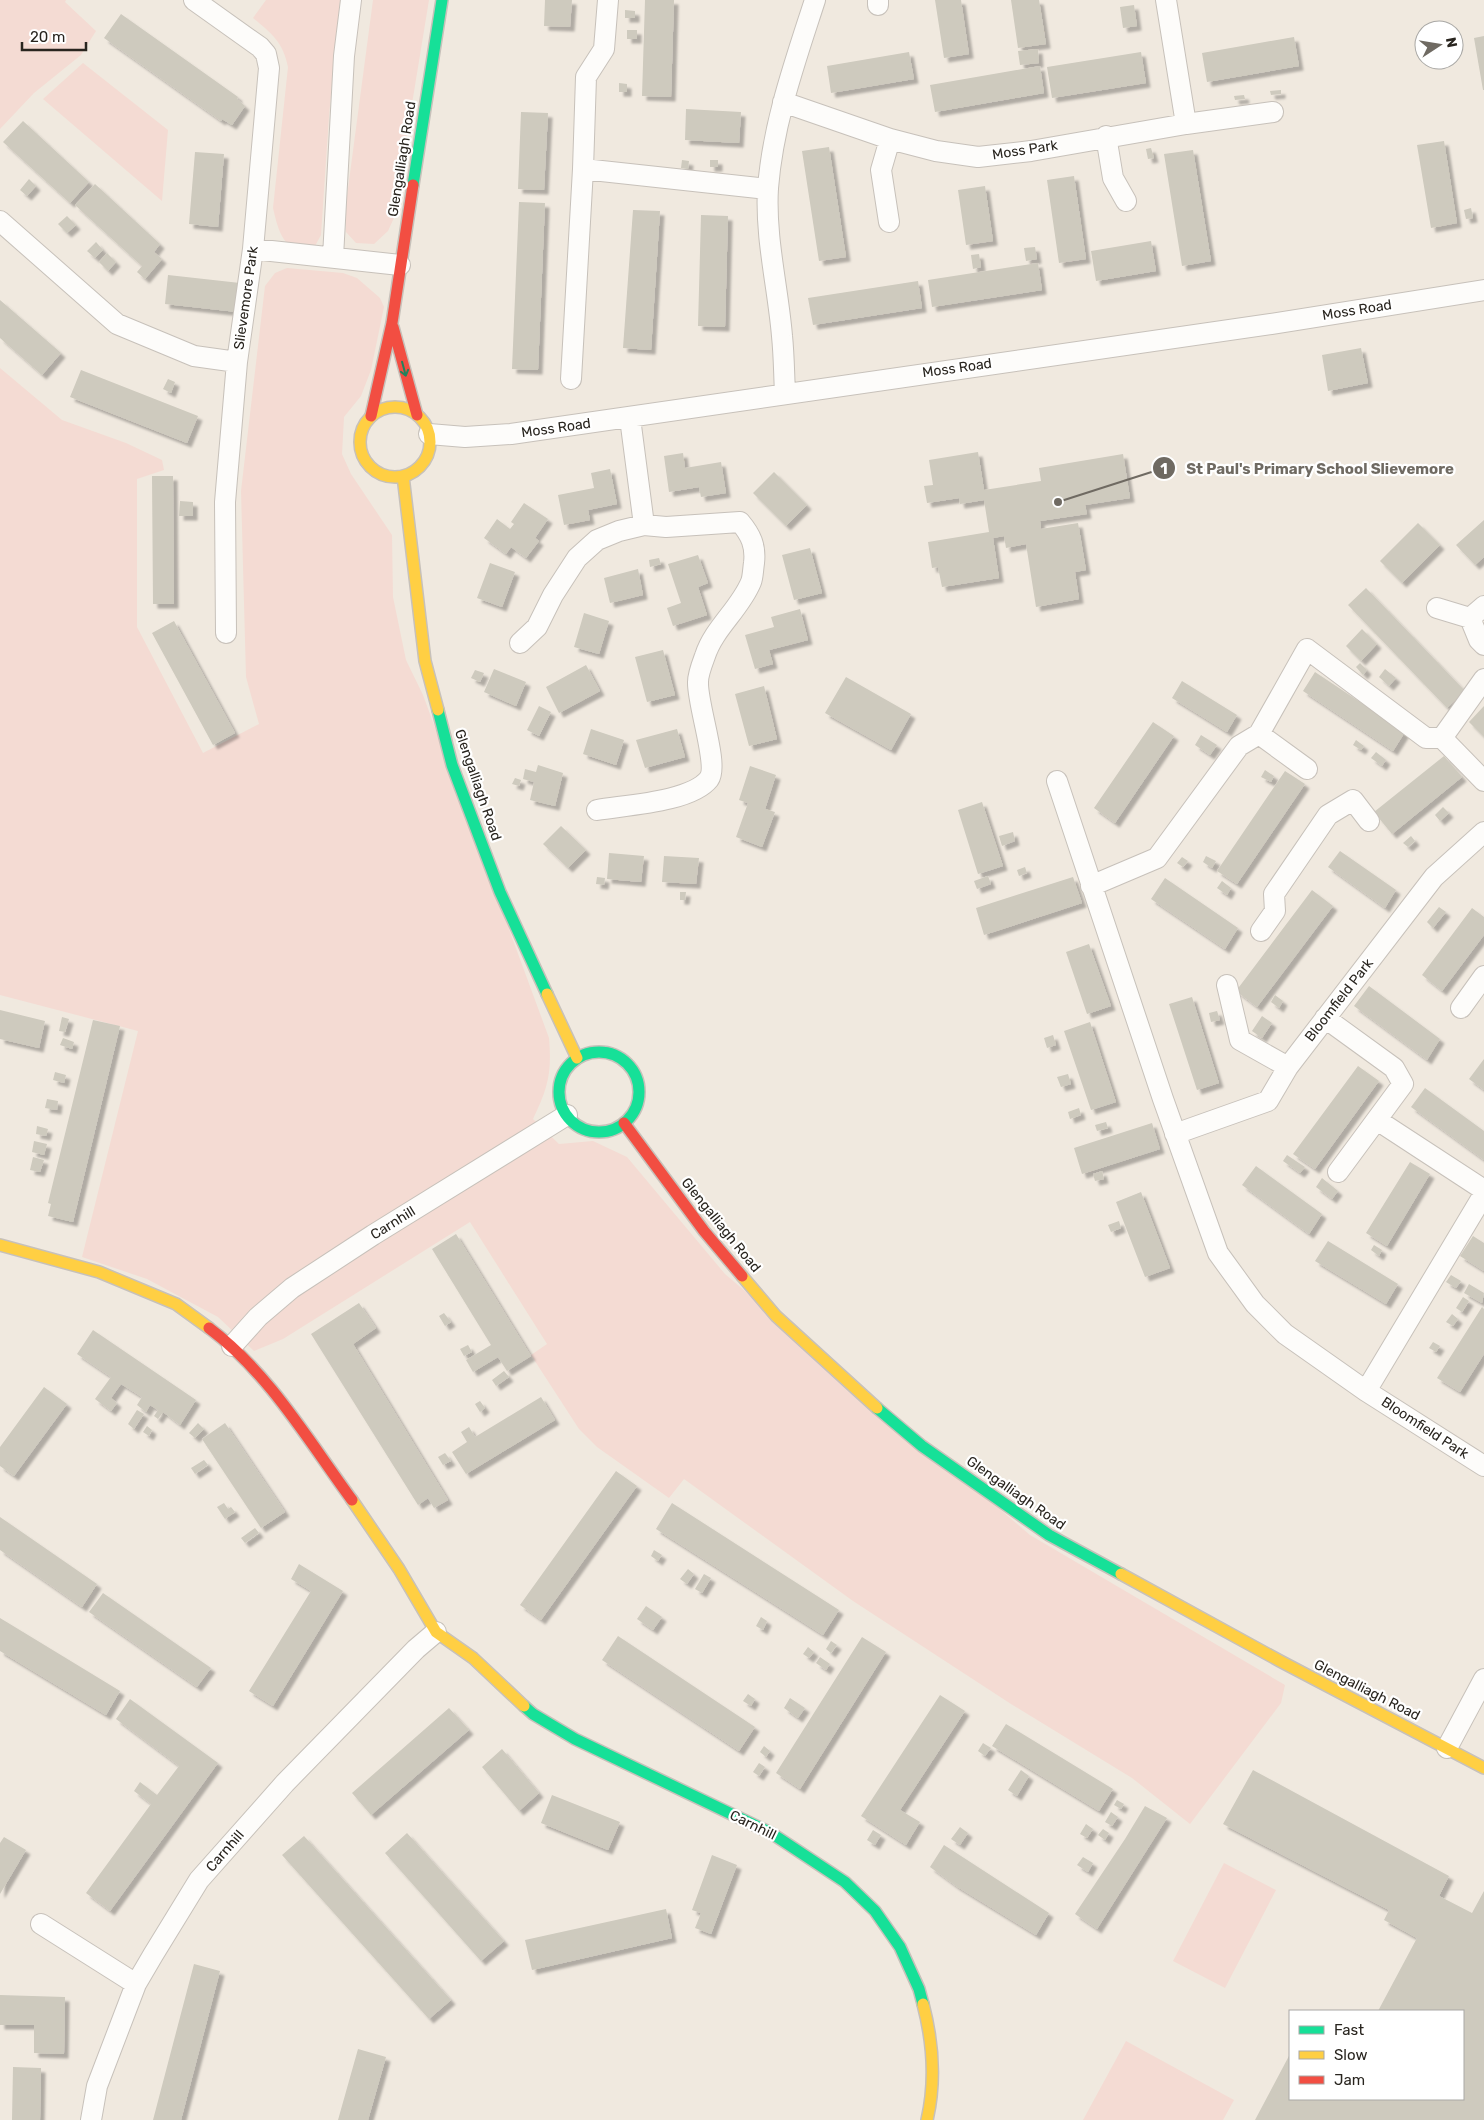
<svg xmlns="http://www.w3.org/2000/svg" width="1484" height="2120" font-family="Rubik,sans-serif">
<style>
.green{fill:#f4dbd3}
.building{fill:#cecabe;filter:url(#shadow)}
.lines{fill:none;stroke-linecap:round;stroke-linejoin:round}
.street-casing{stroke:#c7c1ba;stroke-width:22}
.fast-casing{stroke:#c7c1ba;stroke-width:14}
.slow-casing{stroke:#c7c1ba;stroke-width:14}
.jam-casing{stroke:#c7c1ba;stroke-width:14}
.street{stroke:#fdfcfa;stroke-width:20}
.fast{stroke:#16e098;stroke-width:11}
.slow{stroke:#ffcf43;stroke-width:11}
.jam{stroke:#f24e42;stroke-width:11}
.oneway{stroke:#20825c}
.labels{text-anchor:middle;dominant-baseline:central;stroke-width:4.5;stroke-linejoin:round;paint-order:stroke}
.street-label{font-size:14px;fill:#29251f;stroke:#fff}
.leader{fill:none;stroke:#6f6a62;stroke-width:2}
.callout-dot{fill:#6f6a62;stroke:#fff;stroke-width:2}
.mark-label{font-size:15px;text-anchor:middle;font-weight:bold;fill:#fff}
.callout-label{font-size:15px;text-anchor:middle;font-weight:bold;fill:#6f6a62;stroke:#fff;stroke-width:4.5;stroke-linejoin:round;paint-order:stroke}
</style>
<defs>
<filter id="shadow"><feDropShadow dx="4.5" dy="4.5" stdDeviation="1" flood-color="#0004"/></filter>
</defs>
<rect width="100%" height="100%" fill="#f0e9df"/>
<path class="green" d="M0,0H66L65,2L96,31L81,55L34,93L0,129Z
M266,0H340L329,116L321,235L315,246C310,246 300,249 294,247C280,243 276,220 273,208L288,67C283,42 272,34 253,18Z
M373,0H429L393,220L388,231L374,244L356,243L346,232L345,211Z
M83,63L168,130L162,201L43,99Z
M287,268L343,273L357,278L380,298L384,307L371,370L361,396L344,417L342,454L351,474L392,535L393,597L406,660L423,695L549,1038C552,1073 548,1088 533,1119L559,1144L593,1141L627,1157L725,1274L1030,1535L1285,1685L1281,1703L1190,1824L1132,1778L1011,1704L853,1601L684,1479L669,1498L597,1447L579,1429L531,1355L547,1344L470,1222L283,1339L254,1351L218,1317L147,1279L82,1257L138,1031L0,995V368L62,420L126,443L162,460L164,470L137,479V627L203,753L259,724L246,677L241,491L265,286L275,273Z
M1224,1863L1276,1890L1225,1988L1173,1961Z
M1126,2041L1234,2100L1223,2120H1083Z"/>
<path class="building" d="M545,0H572L570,27L544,26Z
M645,0H674L671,97L642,96Z
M935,0H961L969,54L944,58Z
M1011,0H1039L1046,44L1018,48Z
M1134,5L1137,26L1123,28L1120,7Z
M625,10L635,11V18H625Z
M121,14L238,97L237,99L245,106L232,125L222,119L221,121L104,38Z
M627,30H637V39H627Z
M1484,36V90H1483L1474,38Z
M1294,37L1299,66L1207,82L1202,53Z
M1038,49L1039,63L1020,65L1018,51Z
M909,52L914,79L831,93L827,66Z
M1141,52L1146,83L1052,98L1047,67Z
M1040,66L1044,93L935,112L930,85Z
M619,83L627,84V92H619Z
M1281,90V94L1271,95L1270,91Z
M1244,95L1245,99L1235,100L1234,96Z
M686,109L741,112L739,143L685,140Z
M521,112L548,113L544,190L518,189Z
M23,121L89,182L70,203L3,142Z
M1444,141L1457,223L1431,228L1417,145Z
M829,147L846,257L819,261L802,151Z
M1151,148L1154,158L1148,159L1146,149Z
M1193,150L1211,261L1182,266L1164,154Z
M195,152L224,154L218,227L189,224Z
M682,160L689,161L688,169L681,168Z
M710,160H718V167H710Z
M1074,176L1086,259L1059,263L1047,180Z
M29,179L36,186L27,196L20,190Z
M95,184L160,244L154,252L162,259L145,279L137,272L142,266L75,205Z
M985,186L993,241L966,245L958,190Z
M519,202L545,203L538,370L512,369Z
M1471,208L1473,218L1466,219L1464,210Z
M633,210L660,211L651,350L623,348Z
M701,215L728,216L725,327L698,326Z
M67,216L76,225L67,233L58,224Z
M1151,241L1156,271L1096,281L1091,251Z
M96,242L103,250L95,258L87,251Z
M1035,247L1037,259L1026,261L1024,248Z
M107,253L116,262L108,271L99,262Z
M979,254L981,267L973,269L971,255Z
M1038,263L1042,290L932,307L928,280Z
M168,275L240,283L237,312L165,304Z
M918,281L922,308L813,325L808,298Z
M0,300L61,353L42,375L0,338Z
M1361,348L1368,383L1328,391L1322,355Z
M81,370L198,416L187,443L70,397Z
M168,379L175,382L171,393L163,389Z
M978,452L984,490L1041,481L1039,468L1123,454L1130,498L1085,505L1087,514L1040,521L1041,529L1078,523L1086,570L1075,572L1079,599L1036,607L1026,544L1006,548L1004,536L993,538L999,578L942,587L938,567L932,568L928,542L989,532L984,500L960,504L959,498L927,503L924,486L933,485L929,460Z
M683,453L685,468L721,462L726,493L701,497L699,487L669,492L664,456Z
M610,469L617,504L588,510L590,520L564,525L558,495L594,488L591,473Z
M774,472L807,505L786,526L753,493Z
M152,476H173L174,604H153Z
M180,501L193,502V516H179Z
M524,503L548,519L535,538L539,541L526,558L511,547L506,554L484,538L497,519L510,529L514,524L511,522Z
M1484,520V557L1475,565L1456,545Z
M1418,523L1440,545L1402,583L1380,561Z
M810,548L822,593L794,600L782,555Z
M698,555L708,583L698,587L707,615L673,626L667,608L681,603L668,564Z
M659,558L661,564L650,567L649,560Z
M490,563L515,572L502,607L477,598Z
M638,569L643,595L610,603L604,578Z
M1366,588L1465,691L1447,708L1348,605Z
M800,609L808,640L769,650L773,664L755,669L745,635L774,627L771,617Z
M584,613L609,621L599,654L574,647Z
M174,621L235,733L213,745L152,633Z
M1362,629L1377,644L1361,661L1346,646Z
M663,650L675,695L647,702L635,657Z
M1360,663L1367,670L1363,675L1356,667Z
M586,665L600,691L559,713L546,687Z
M494,669L526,682L516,706L484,692Z
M1385,669L1396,678L1389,686L1379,677Z
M475,670L484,673L480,682L471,678Z
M1315,672L1405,732L1393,751L1303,691Z
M846,677L911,714L891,750L825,713Z
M1182,681L1237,715L1227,732L1172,698Z
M764,686L777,739L749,746L735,694Z
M539,706L551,712L539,736L527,730Z
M1484,706V737L1469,722Z
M1153,722L1174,736L1115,823L1094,808Z
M591,729L624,740L616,765L583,754Z
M677,729L685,757L645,768L636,740Z
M1201,735L1217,745L1210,755L1195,745Z
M1356,740L1364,746L1361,750L1353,745Z
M1376,752L1386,760L1382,766L1371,758Z
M1444,756L1462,777L1392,834L1374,812Z
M538,765L563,773L555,806L530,800L534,782L523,779L525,769L536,772Z
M750,766L776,775L765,809L775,812L762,847L736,837L748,803L739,800Z
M1265,770L1274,776L1271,782L1261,777Z
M1285,771L1305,784L1237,884L1217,871Z
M515,778L521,780L519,786L512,784Z
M982,802L1003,866L978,874L958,810Z
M1443,807L1449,813L1440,821L1435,815Z
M561,826L586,850L568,868L543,844Z
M1013,832L1015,841L1002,846L999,836Z
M1411,836L1415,841L1408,847L1403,843Z
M1340,851L1396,890L1385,908L1328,867Z
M609,853L644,856L641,882L607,879Z
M664,856L699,858L696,884L662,882Z
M1206,856L1216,861L1212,868L1203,862Z
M1182,857L1188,861L1183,867L1177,863Z
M1025,867L1027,873L1019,876L1017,870Z
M988,876L991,884L977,889L974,881Z
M597,877L605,878L604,885L596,884Z
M1073,877L1082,903L984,935L976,908Z
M1165,878L1238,928L1225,949L1151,899Z
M1222,881L1231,888L1227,895L1217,888Z
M1312,890L1333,906L1257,1007L1236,991Z
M680,892H686L685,900H680Z
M1439,907L1446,912L1433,928L1427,922Z
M1472,908L1484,917V935L1442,991L1422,975Z
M1089,944L1111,1006L1087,1014L1066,952Z
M1369,986L1440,1039L1427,1060L1354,1006Z
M1275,995L1283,1001L1279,1008L1271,1002Z
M1192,997L1219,1083L1197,1090L1169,1004Z
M0,1010L45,1021L39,1048L0,1039Z
M1217,1011L1220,1020L1211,1022L1209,1013Z
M1262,1016L1272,1023L1262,1038L1252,1031Z
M62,1017L69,1019L65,1032L59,1031Z
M93,1020L120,1026L73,1222L48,1216L51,1204L48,1203Z
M1090,1022L1116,1102L1091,1110L1064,1031Z
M1053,1035L1056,1045L1047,1048L1044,1038Z
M63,1038L74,1042L72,1049L60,1045Z
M1484,1059V1090L1469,1079Z
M1358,1066L1379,1081L1315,1169L1293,1154Z
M55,1072L66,1075L64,1083L53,1080Z
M1068,1074L1071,1084L1061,1087L1057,1077Z
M1425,1088L1484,1131V1160L1411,1107Z
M47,1099L58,1101L57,1110L45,1108Z
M1079,1108L1081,1115L1070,1119L1068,1112Z
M1106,1122L1108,1128L1097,1131L1095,1125Z
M1152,1123L1160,1149L1082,1174L1074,1148Z
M37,1126L48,1129L46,1136L36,1134Z
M34,1141L47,1144L44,1155L32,1152Z
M1287,1155L1305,1167L1300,1173L1283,1161Z
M33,1157L44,1160L40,1172L30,1170Z
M1410,1162L1430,1174L1387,1246L1366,1233Z
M1256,1166L1322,1214L1309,1234L1242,1185Z
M1102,1171L1104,1179L1095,1181L1093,1174Z
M1322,1178L1338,1191L1332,1199L1316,1187Z
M1141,1192L1170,1268L1145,1277L1116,1202Z
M1119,1221L1121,1228L1111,1232L1108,1225Z
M456,1234L531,1356L507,1371L498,1357L473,1372L466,1360L491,1345L432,1249Z
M1473,1236L1484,1243V1271L1460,1256Z
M1328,1241L1398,1284L1386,1304L1315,1261Z
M1374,1245L1382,1250L1379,1256L1371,1250Z
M1451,1275L1461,1281L1456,1288L1446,1282Z
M1469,1284L1484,1293L1482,1303L1464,1293Z
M1463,1297L1469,1301L1462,1312L1456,1308Z
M359,1303L376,1328L353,1344L448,1500L434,1508L428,1498L418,1505L311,1334Z
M1482,1307L1484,1309V1354L1460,1392L1437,1378Z
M444,1313L451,1322L445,1326L439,1316Z
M1452,1314L1458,1319L1453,1326L1446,1322Z
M93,1330L196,1400L180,1425L163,1412L158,1419L154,1416L158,1410L150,1405L146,1412L137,1405L142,1397L121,1384L111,1398L117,1403L111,1411L95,1399L111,1377L77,1354Z
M1433,1342L1440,1346L1436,1352L1429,1348Z
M468,1345L472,1352L464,1356L460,1349Z
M504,1371L509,1377L496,1386L492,1380Z
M44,1387L67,1404L14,1476L0,1466V1447Z
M541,1397L555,1420L466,1474L452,1452L467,1442L461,1432L469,1427L475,1437Z
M480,1401L485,1408L480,1412L475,1404Z
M137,1410L144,1414L134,1429L128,1424Z
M198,1423L204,1429L195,1438L189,1433Z
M225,1423L285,1512L261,1528L202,1439Z
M147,1426L152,1430L149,1436L143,1432Z
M445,1453L451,1461L443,1465L438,1457Z
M204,1460L208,1465L195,1474L191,1468Z
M616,1471L637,1486L541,1620L520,1605Z
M224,1503L228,1509L231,1507L235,1512L225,1519L217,1507Z
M672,1503L839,1610L823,1635L656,1529Z
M0,1517L97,1584L82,1607L0,1550Z
M255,1528L259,1533L245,1543L241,1538Z
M654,1550L662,1555L658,1561L651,1556Z
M299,1564L343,1591L273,1706L249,1691L311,1591L291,1579Z
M688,1569L694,1574L687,1584L680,1579Z
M704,1574L711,1578L702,1593L695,1589Z
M103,1593L211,1668L197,1687L89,1612Z
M646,1606L662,1617L653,1630L637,1619Z
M761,1617L767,1621L763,1630L756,1626Z
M0,1618L120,1691L106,1715L0,1651Z
M618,1636L755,1727L739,1751L602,1660Z
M862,1637L886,1652L800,1789L776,1773Z
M831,1641L837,1645L831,1653L826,1649Z
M808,1647L814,1652L809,1658L803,1654Z
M820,1657L830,1664L826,1670L816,1663Z
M748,1694L755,1699L751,1706L743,1701Z
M940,1695L965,1711L900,1810L920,1822L906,1845L861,1816Z
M790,1698L805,1708L798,1718L784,1708Z
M130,1699L218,1763L110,1911L86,1893L151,1804L134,1791L140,1782L157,1795L179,1766L116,1719Z
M449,1708L469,1730L371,1815L352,1793Z
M1006,1724L1113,1789L1099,1811L992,1746Z
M983,1743L991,1748L985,1756L978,1751Z
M764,1746L770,1751L766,1757L760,1752Z
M502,1749L539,1793L519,1811L482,1767Z
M759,1763L765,1767L759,1776L753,1772Z
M1021,1770L1029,1776L1017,1796L1008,1790Z
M1253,1770L1449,1876L1439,1896L1472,1913L1484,1891V2120H1255L1290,2054V2099H1463V2011H1378L1417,1938L1384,1920L1389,1910L1223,1824Z
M552,1795L620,1822L608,1850L541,1823Z
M1117,1800L1124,1804L1121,1809L1114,1805Z
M1145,1806L1167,1818L1097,1929L1075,1914L1125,1839Z
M1111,1812L1118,1817L1112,1826L1105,1822Z
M1086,1824L1093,1829L1087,1838L1080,1834Z
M960,1827L968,1833L960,1845L951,1839Z
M1103,1829L1109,1833L1105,1840L1098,1835Z
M873,1830L881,1835L875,1845L867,1840Z
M407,1833L504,1941L481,1961L385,1853Z
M304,1836L451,2000L429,2019L282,1855Z
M4,1837L26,1850L0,1894V1843Z
M944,1845L1049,1913L1036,1935L956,1886L930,1867Z
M712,1855L737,1865L711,1934L695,1928L701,1913L692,1910Z
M1083,1857L1093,1863L1088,1872L1077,1865Z
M666,1909L672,1938L532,1970L525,1940Z
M194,1964L220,1971L202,2040L181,2120H153Z
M0,1995L65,1997L64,2054L34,2053V2025H0Z
M358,2049L386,2057L368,2120H338Z
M13,2067L41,2068L40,2120H12Z"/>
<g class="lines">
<g class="street-casing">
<path id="street" d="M194,0L260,47L266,54L269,68L253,249L237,362L225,502L226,633
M878,0V5
M1166,0L1186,124
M783,102L890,139L936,151L978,157L1031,151L1186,124L1273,112
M1106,136L1113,178L1126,201
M583,169L586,77L604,49L608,0
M0,221L117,324L194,356L237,362
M889,222L881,170L890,139
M253,249L400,265
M333,257L344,56L351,0
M571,379L583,169L768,189
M785,393C784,374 784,355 782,336C778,287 765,238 768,188C773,123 795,62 815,0
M630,418L644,525
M429,434L465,437L511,434L1271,324L1484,290
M1437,608L1470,618L1484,606
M1470,618L1479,640L1484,645
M520,643L537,627L553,595L577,558L597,540L619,531L644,525L666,527L740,522C751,535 756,546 754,563C753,569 753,577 751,582C740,609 714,628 705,656C702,664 698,674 698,682C697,704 719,765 709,779C691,802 626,805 597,810
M1259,734L1307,649L1426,738H1442L1484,781
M1442,738L1484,679
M1057,781L1163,1099L1218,1253L1255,1304L1285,1334L1366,1391L1484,1466
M1091,886L1157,858L1239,746L1259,734L1307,769
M1261,931L1275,911L1274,894L1328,815L1353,800L1369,821
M1227,985L1240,1040L1288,1067
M1461,1008L1484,976
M1325,1018L1394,1068L1403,1084L1338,1172
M1377,1120L1484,1190
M1175,1134L1268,1101L1288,1067L1434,877L1484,832
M232,1346L258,1317L292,1288L373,1235L567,1115
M1366,1391L1484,1194
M1447,1748L1484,1679
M41,1924L136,1984
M91,2120L97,2086L136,1984L153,1955L199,1880L285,1783L416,1649L436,1632"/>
</g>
<g class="fast-casing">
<path id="fast" d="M413,185L442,0
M438,710L452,765L500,892L547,994
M559 1092a40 40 0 1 1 80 0a40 40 0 1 1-80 0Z
M877,1408L922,1446L1049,1535L1121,1574
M524,1706L533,1714L575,1739L771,1833L845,1882L875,1911L900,1947L919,1989L923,2004"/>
</g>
<g class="slow-casing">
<path id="slow" d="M360 442a35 35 0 1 1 70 0a35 35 0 1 1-70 0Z
M403,476L425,661L438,710
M547,994L577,1058
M0,1245L99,1272L176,1304L209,1328
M742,1276L776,1316L877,1408
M352,1500L399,1569L436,1632L473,1658L524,1706
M1121,1574L1280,1661L1484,1768
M923,2004C933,2042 936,2081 927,2120"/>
</g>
<g class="jam-casing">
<path id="jam" d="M393,327L417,415
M371,416L392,323L413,185
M624,1123L704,1231L742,1276
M209,1328C269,1373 308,1440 352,1500"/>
</g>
<use href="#street" class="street"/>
<use href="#fast" class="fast"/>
<use href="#slow" class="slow"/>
<use href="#jam" class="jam"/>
</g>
<defs><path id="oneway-shaft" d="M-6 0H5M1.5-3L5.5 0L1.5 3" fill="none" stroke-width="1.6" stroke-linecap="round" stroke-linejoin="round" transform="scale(1.25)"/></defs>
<use class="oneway" href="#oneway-shaft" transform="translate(404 369) rotate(75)"/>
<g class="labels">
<g class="street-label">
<text transform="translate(1025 150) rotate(-9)">Moss Park</text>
<text transform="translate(402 159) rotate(-81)">Glengalliagh Road</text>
<text transform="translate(246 298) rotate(-82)">Slievemore Park</text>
<text transform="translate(1357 310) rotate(-9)">Moss Road</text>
<text transform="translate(957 368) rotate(-8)">Moss Road</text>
<text transform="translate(556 428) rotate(-8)">Moss Road</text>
<text transform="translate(478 785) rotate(71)">Glengalliagh Road</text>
<text transform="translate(1339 1000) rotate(-52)">Bloomfield Park</text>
<text transform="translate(393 1223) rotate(-32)">Carnhill</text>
<text transform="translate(721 1225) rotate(51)">Glengalliagh Road</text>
<text transform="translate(1425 1428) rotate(33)">Bloomfield Park</text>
<text transform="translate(1016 1493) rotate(35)">Glengalliagh Road</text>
<text transform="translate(1367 1690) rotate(27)">Glengalliagh Road</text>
<text transform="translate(753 1825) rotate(26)">Carnhill</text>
<text transform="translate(225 1851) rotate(-49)">Carnhill</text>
</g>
</g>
<path class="leader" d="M1058 502L1164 468"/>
<g class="callout-dot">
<circle cx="1058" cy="502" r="5"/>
<circle cx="1164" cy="468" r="12"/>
</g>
<g class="mark-label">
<text x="1164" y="474">1</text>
</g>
<g class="callout-label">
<text x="1320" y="474">St Paul's Primary School Slievemore</text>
</g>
<rect x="1289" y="2010" width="175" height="90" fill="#ffffff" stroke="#a9a8a5"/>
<rect x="1299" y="2026" width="25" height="8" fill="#16e098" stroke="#a9a8a5"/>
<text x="1334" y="2035" font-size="15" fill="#29251f">Fast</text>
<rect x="1299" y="2051" width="25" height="8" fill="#ffcf43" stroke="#a9a8a5"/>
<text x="1334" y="2060" font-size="15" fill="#29251f">Slow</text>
<rect x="1299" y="2076" width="25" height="8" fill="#f24e42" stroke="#a9a8a5"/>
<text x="1334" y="2085" font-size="15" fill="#29251f">Jam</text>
<g transform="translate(1439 45) rotate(78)"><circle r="24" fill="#ffffff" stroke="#a9a8a5"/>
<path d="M0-4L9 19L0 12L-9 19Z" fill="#6f6a62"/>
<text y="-8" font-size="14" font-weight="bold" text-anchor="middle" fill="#29251f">N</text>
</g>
<path d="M22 42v8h64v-8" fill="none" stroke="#29251f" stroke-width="2.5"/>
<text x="30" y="42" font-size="15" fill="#29251f" stroke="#ffffff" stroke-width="4" paint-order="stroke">20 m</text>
</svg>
